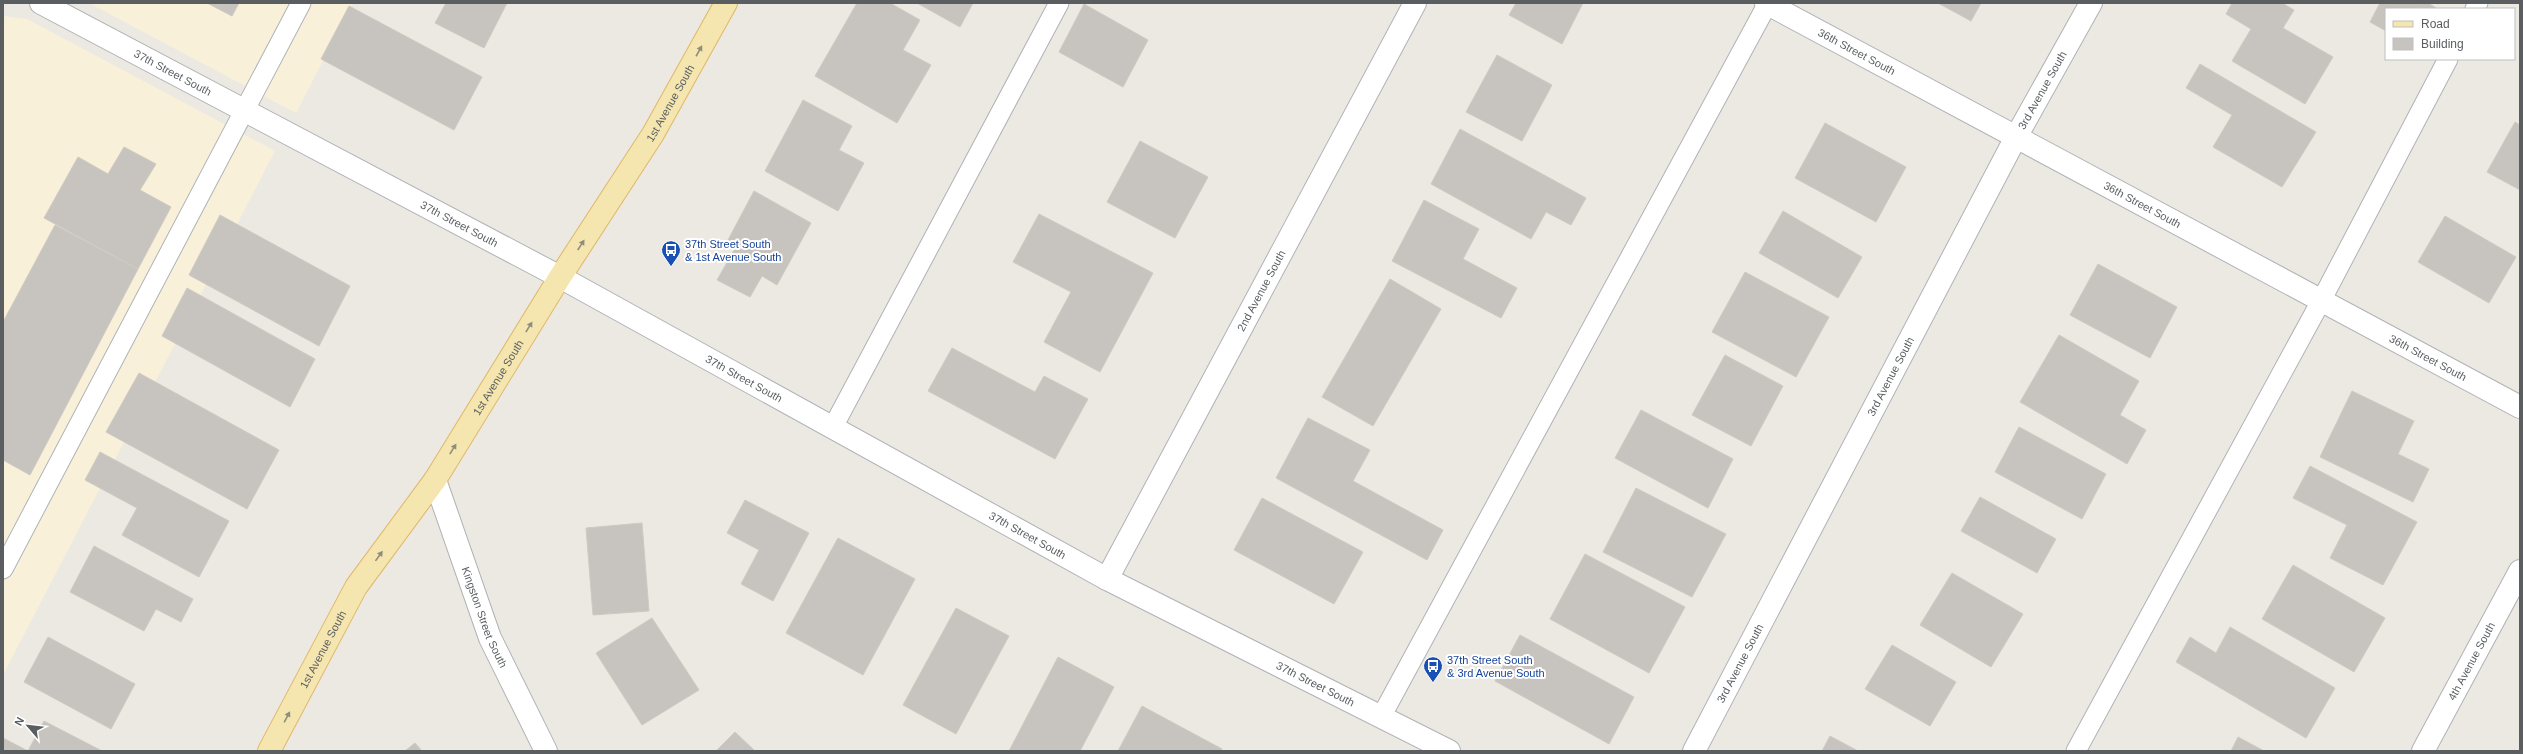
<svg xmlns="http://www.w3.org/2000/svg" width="2523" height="754" font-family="Arial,sans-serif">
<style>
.commercial{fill:#f9f0d9}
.building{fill:#c7c3bf;stroke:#cfcac1}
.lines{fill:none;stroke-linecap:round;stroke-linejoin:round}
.lane-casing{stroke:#afb3b6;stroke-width:21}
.street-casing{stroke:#afb3b6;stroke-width:24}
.secondary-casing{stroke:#afb2b6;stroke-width:24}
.primary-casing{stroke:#e0b767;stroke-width:24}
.lane{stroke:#fff;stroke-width:19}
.street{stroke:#fff;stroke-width:22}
.secondary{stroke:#fff;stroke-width:22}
.primary{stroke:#f5e5ae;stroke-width:22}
.oneway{fill:#908d7c}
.labels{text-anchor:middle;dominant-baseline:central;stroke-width:4;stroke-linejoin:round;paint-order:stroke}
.street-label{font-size:11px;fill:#5a5e61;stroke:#fff}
.transit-label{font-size:11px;fill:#164399;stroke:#fff;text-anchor:start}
</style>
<rect width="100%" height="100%" fill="#ebe9e2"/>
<path class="commercial" d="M89,3H353L296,113Z
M3,16L27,19L275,151L3,675Z"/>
<path class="building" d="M207,3H239L232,16Z
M446,3H507L484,48L435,23Z
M857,3H890L920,20L903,50L931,65L897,123L815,76Z
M917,3H973L960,27Z
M1516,3H1583L1562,44L1509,15Z
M1938,3H1981L1971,21Z
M2232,3H2282L2294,10L2283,28L2333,57L2305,104L2232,61L2251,29L2226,14Z
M2380,3H2428L2436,8L2386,9V31L2370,22Z
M1084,4L1148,40L1123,87L1059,52Z
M349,6L482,77L454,130L321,59Z
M1497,55L1552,85L1522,141L1466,112Z
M2200,64L2316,132L2282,187L2213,147L2232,115L2186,88Z
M803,100L852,126L839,150L864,163L838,211L765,171Z
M2515,122L2520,125V190L2487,172Z
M1825,123L1906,167L1876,222L1795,178Z
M1460,129L1586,198L1571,225L1546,212L1531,239L1431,184Z
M1140,141L1208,177L1175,238L1107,202Z
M124,147L156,164L140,190L171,207L138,269L44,218L78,157L108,174Z
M754,191L811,223L777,285L762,276L750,297L717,280L737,245L728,240Z
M1424,200L1479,229L1463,259L1517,288L1501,318L1392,261Z
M1783,211L1862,257L1838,298L1759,253Z
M1039,214L1153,273L1100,372L1044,342L1071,292L1013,262Z
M220,215L350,286L319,346L189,275Z
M2445,216L2516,257L2489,303L2418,262Z
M55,225L138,269L30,475L3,460V322Z
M2098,264L2177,307L2150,358L2070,315Z
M1745,272L1829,317L1796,377L1712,332Z
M1390,279L1441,309L1373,426L1322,397Z
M187,288L315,359L290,407L162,336Z
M2059,335L2139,381L2120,415L2146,430L2127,464L2020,402Z
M952,348L1035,392L1044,376L1088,399L1055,459L928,391Z
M1725,355L1783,386L1751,446L1692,415Z
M139,373L279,450L247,509L106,432Z
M2352,391L2414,421L2398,454L2429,469L2413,502L2320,457Z
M1641,410L1733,459L1708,508L1615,458Z
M1308,418L1370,450L1353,481L1443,530L1427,560L1276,478Z
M2019,427L2106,474L2082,519L1995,472Z
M100,452L229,521L199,577L122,535L137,508L85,480Z
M2310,466L2417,522L2383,585L2330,558L2347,525L2293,498Z
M1636,488L1726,534L1692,597L1603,552Z
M1980,497L2056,539L2037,573L1961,531Z
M1262,498L1363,552L1334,604L1234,550Z
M745,500L809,533L773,601L741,584L759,550L727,533Z
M642,523L649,611L593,615L586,528Z
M838,538L915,579L863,675L786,633Z
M94,546L193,599L181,622L156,609L144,631L70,592Z
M1585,554L1685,607L1649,673L1550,619Z
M2293,565L2385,618L2354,672L2262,619Z
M1952,573L2023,614L1991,667L1920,625Z
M956,608L1009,636L956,734L903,705Z
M652,618L699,690L642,725L596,653Z
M2230,627L2335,688L2306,738L2176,662L2190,637L2216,653Z
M1520,635L1634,697L1609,744L1495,681Z
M48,637L135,684L111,729L24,682Z
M1892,645L1956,682L1930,726L1865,689Z
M1058,657L1114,687L1080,751H1009Z
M1142,706L1222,749L1221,751H1118Z
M44,721L102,751H28Z
M735,732L755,751H716Z
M1830,736L1858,751H1822Z
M2238,737L2264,751H2231Z
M3,738L28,751H3Z
M415,743L422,751H405Z"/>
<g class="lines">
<g class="lane-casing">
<path id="lane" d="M2475,9L2478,3
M833,427L1059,3
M3,569L301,3
M1381,717L1768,3
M2076,751L2321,301L2448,59"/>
</g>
<g class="street-casing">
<g id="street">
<path id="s1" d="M1766,3L2520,407"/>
<path id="s2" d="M435,480L490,638L546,751"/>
<path id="s3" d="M1107,579L1415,3"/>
<path id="s4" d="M1694,751L2016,137L2091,3"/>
<path id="s5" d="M2423,751L2520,571"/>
</g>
</g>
<g class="secondary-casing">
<g id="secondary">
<path id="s6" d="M41,3L560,277L1107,579L1449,751"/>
</g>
</g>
<g class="primary-casing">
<g id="primary">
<path id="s7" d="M269,751L356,587L435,480L560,277L653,134L726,3"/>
</g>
</g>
<use href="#lane" class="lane"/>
<use href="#street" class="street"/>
<use href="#secondary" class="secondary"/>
<use href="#primary" class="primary"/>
</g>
<defs><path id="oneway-solid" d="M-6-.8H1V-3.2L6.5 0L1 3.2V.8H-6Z"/></defs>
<g class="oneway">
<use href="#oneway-solid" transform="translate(699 51) rotate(-61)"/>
<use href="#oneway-solid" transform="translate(581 245) rotate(-57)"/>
<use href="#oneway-solid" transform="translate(529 327) rotate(-58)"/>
<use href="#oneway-solid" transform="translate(453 449) rotate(-58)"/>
<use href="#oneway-solid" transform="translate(379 556) rotate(-54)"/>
<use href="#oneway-solid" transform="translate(287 717) rotate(-62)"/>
</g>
<defs>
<g id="bus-pin" transform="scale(1)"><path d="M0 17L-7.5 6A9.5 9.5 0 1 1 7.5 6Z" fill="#1a4fb4" stroke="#fff"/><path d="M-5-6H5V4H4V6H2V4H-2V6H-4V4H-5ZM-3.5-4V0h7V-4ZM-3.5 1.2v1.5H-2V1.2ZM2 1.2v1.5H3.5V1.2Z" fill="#fff"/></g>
</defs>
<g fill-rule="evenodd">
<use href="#bus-pin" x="671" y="250"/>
<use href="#bus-pin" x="1433" y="666"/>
</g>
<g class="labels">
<g class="street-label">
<text stroke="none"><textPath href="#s1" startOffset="103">36th Street South</textPath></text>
<text stroke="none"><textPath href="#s6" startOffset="149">37th Street South</textPath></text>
<text stroke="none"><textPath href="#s4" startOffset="747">3rd Avenue South</textPath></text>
<text stroke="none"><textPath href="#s7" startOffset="763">1st Avenue South</textPath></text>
<text stroke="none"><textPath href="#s1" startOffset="427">36th Street South</textPath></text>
<text stroke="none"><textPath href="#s6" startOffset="473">37th Street South</textPath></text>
<text stroke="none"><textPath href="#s3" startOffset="327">2nd Avenue South</textPath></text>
<text stroke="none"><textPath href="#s1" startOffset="751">36th Street South</textPath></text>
<text stroke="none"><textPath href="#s4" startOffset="423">3rd Avenue South</textPath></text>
<text stroke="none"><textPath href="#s7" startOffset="439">1st Avenue South</textPath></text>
<text stroke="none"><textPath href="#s6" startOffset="797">37th Street South</textPath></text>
<text stroke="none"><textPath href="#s6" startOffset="1121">37th Street South</textPath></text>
<text stroke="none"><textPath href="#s2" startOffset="146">Kingston Street South</textPath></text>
<text stroke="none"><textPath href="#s7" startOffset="115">1st Avenue South</textPath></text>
<text stroke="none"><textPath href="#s5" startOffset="102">4th Avenue South</textPath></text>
<text stroke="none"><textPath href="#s4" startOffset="99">3rd Avenue South</textPath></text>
<text stroke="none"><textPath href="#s6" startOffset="1445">37th Street South</textPath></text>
</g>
<g class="transit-label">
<text x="685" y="244">37th Street South<tspan x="685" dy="13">&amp; 1st Avenue South</tspan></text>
<text x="1447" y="660">37th Street South<tspan x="1447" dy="13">&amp; 3rd Avenue South</tspan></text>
</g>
</g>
<rect width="2523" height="754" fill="none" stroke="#5a5e61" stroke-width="8"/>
<rect x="2385" y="8" width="130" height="52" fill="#ffffff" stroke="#bdbfc0"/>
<rect x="2393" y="21" width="20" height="6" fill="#f5e5ae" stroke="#bdbfc0"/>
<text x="2421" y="28" font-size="12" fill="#5a5e61">Road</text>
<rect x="2393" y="38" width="20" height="12" fill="#c7c3bf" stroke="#bdbfc0"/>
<text x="2421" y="48" font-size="12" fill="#5a5e61">Building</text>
<g transform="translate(28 726) rotate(298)" stroke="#ffffff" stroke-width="3" paint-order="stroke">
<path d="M0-3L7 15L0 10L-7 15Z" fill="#5a5e61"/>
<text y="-6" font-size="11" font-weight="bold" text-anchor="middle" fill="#5a5e61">N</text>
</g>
</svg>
